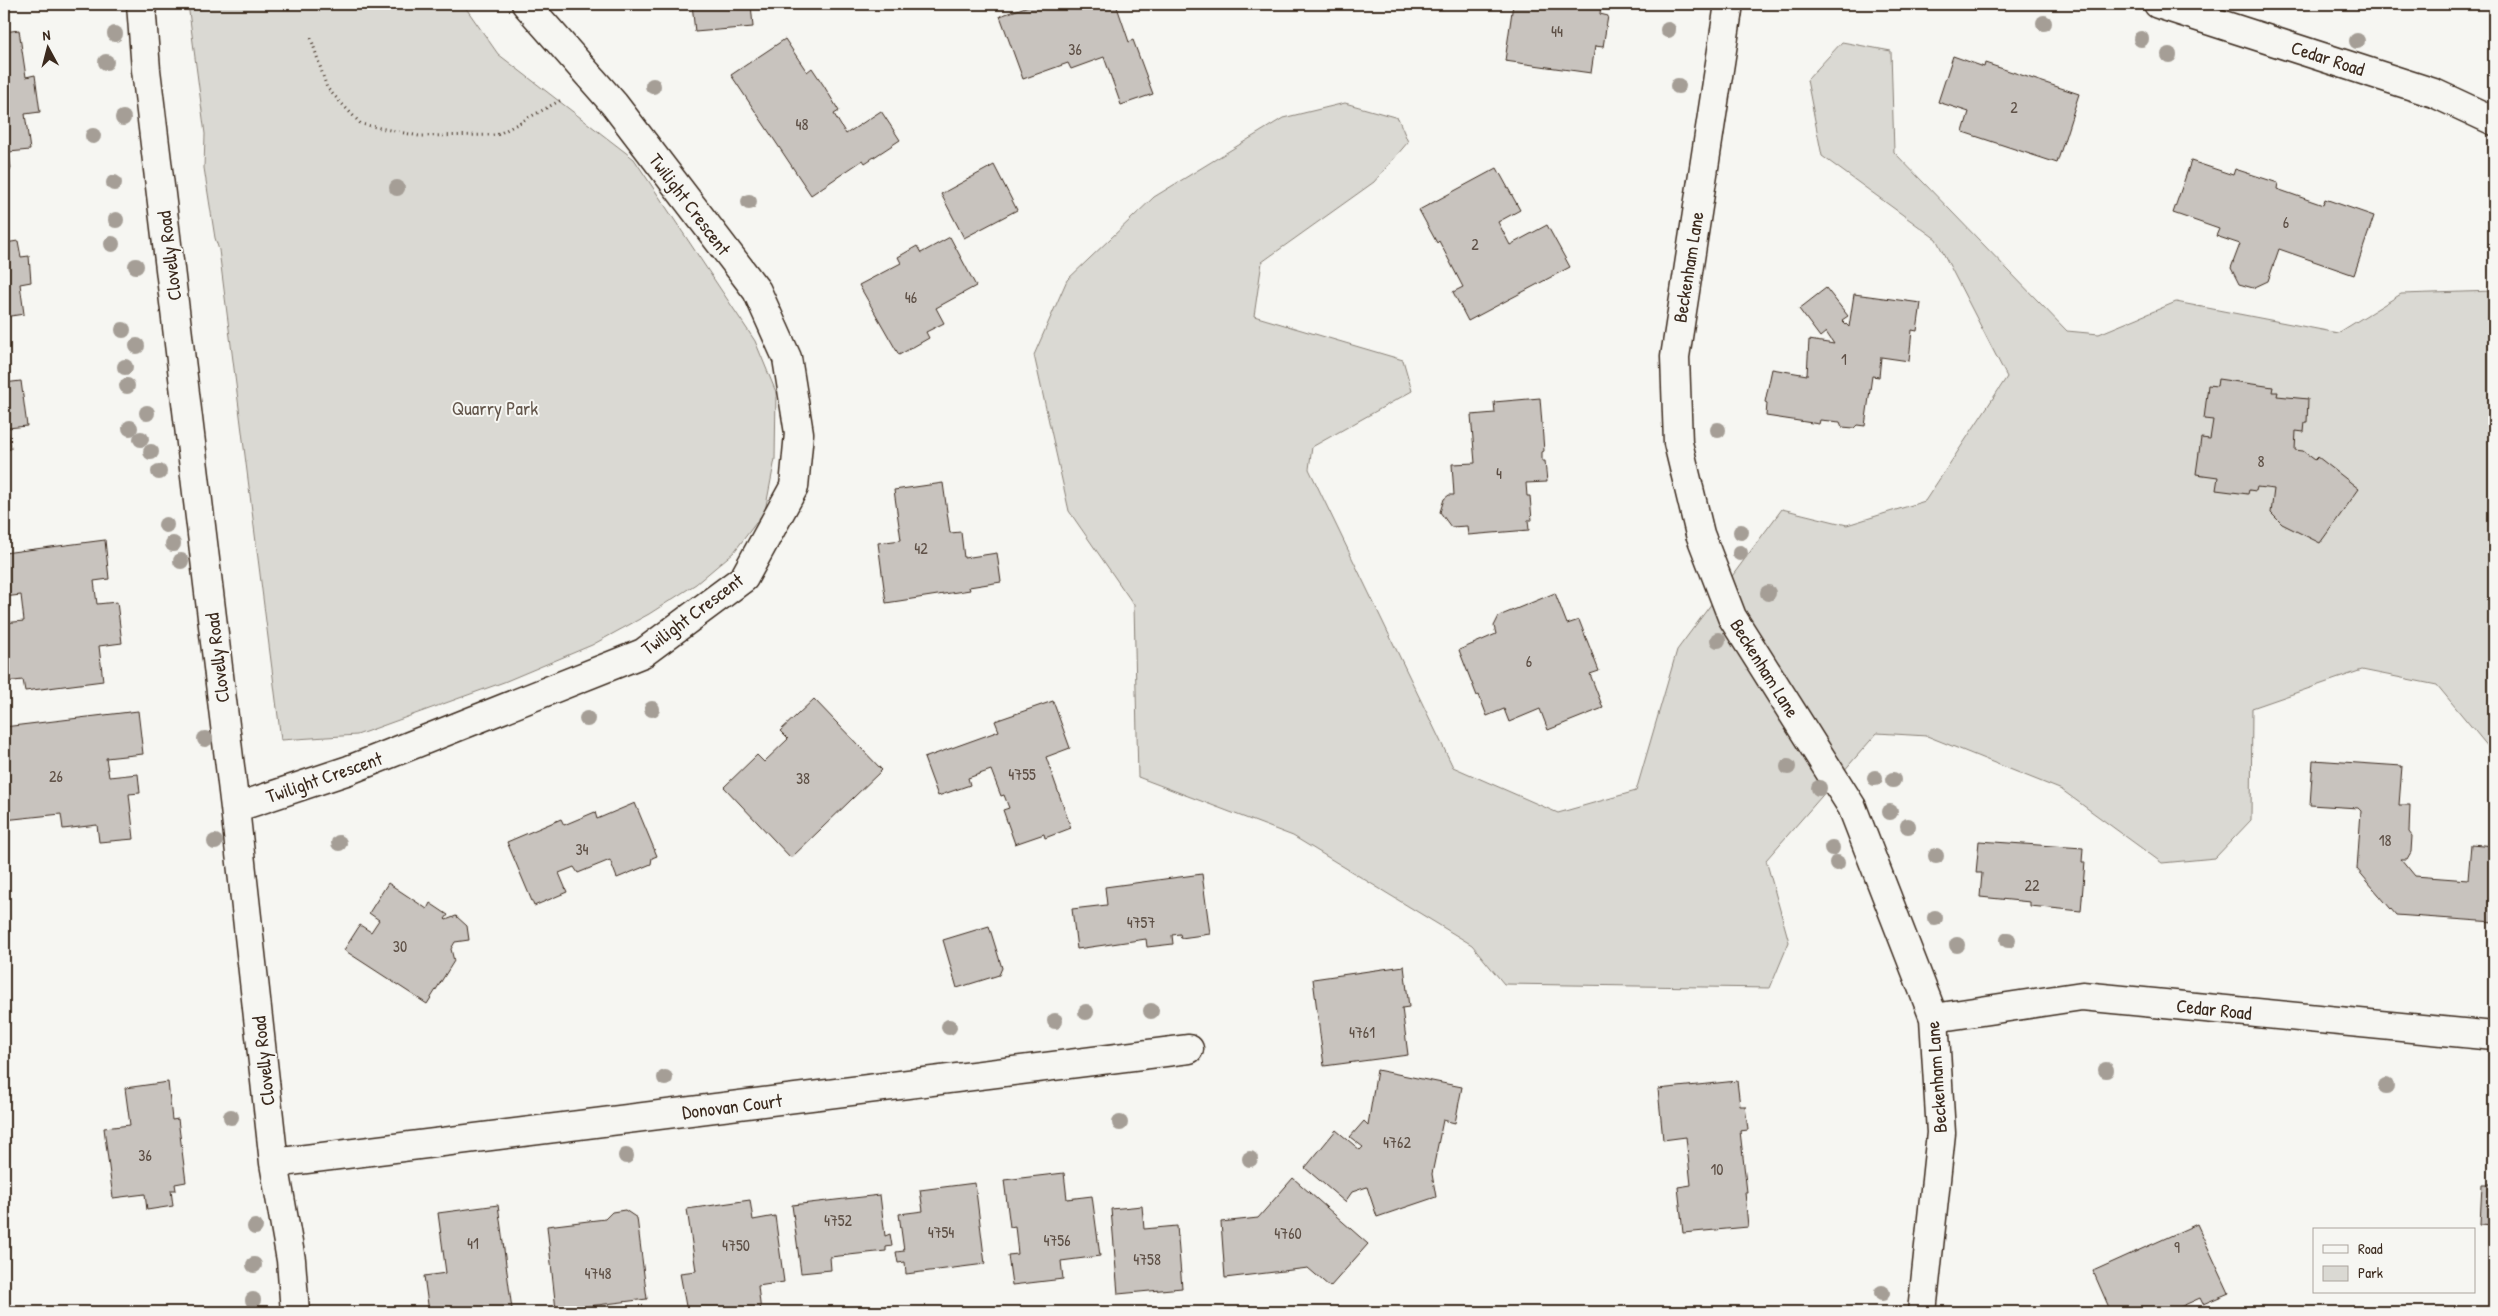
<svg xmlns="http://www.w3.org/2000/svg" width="2498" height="1316" font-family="'Patrick Hand',sans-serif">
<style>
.green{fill:#dad9d3;stroke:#8a8278}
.building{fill:#c8c3be;stroke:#3b2a1e}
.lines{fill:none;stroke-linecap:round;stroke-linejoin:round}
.street-casing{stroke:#3b2a1e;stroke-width:31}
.path{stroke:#3b2a1e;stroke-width:3;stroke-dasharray:1 4;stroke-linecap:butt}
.street{stroke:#f6f6f2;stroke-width:28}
.tree{fill:#a59e96}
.labels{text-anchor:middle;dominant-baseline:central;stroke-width:4;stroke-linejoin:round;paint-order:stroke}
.number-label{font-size:16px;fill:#5e5046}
.street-label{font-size:19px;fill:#3b2a1e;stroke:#f6f6f2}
.park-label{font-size:19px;fill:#63564b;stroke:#f6f6f2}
</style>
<rect width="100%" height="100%" fill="#f6f6f2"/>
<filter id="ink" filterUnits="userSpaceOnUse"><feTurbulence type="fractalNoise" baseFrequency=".02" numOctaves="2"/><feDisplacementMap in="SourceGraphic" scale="10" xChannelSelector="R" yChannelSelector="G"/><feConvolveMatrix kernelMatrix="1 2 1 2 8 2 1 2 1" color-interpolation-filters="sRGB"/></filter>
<g filter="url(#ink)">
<path class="green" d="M188,4H463L498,54L634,159L755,341L776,392L775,459L765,511L734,552L696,584L649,614L592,645L504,682L357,735L281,740L219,250L215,238L204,168L205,134Z
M1842,42L1891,51L1894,152L2067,331L2099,334L2176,302L2338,333L2401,294L2494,291V408L2491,412L2494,434V754L2437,685L2362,670L2252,708L2251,820L2215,858L2162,863L2062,790L1927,736L1877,733L1766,860L1789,942L1770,988L1504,984L1472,945L1293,836L1138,777L1134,605L1069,511L1034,355L1067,280L1154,197L1283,118L1345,103L1398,118L1408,142L1374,182L1262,262L1254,316L1403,360L1412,391L1312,447L1309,469L1453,767L1558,813L1636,791L1677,650L1782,509L1847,525L1925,501L2007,377L1936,239L1822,156L1807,80Z"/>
<path class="building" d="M692,4H751L753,27L695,32Z
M1034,4H1116L1129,42L1133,40L1153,94L1121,105L1104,57L1071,69L1068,63L1023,79L1000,16Z
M1513,4H1601L1600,14L1608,16L1603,47L1595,46L1591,73L1505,61Z
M19,30L26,77L35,75L40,112L25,114L30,150L9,152L11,169L4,170V32Z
M785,39L807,72L812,68L824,86L839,111L834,114L846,134L881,111L900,140L865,163L863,160L811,195L731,75Z
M1953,56L1984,67L1985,63L2079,94L2057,163L1963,132L1969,112L1938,102Z
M2191,161L2233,175L2235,169L2278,183L2277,189L2323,205L2325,199L2374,216L2354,275L2279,249L2268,281L2253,288L2239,284L2231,268L2240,244L2216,236L2219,229L2173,213Z
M994,165L1017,210L964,238L941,194Z
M1497,168L1520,210L1498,222L1510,245L1547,225L1570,267L1468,321L1453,292L1463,287L1439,241L1437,243L1419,210Z
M4,232L5,243L18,241L21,257L29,256L31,282L20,284L24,314L4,317Z
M950,237L976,286L936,308L944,323L926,332L929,338L899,355L859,285L901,263L898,257L917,246L921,253Z
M1826,288L1848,316L1842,320L1849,327L1854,294L1921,303L1917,331L1912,330L1909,361L1881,357L1879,377L1872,376L1865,426L1857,425L1854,428L1842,427L1840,422L1820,420L1819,424L1766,416L1767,403L1765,402L1772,369L1807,375L1809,340L1834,344L1826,332L1820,337L1799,309Z
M2218,379L2273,387L2272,392H2278L2277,396L2308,399L2307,422H2305L2304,432L2296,431L2295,450L2303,451L2315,460L2318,457L2359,489L2320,543L2282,524L2271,513L2274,489L2257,487L2256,491L2249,490L2248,494L2216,490L2218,477L2196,474L2201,438L2210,439L2213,420L2204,419L2208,385L2217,386Z
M21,381L27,426L8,428L11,449L4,450V383Z
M1540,398L1544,451L1542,452V461H1545L1547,482L1526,483L1527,496H1530L1532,520H1528L1529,530L1468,535L1467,526L1451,527L1440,512L1444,499L1449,495H1454L1452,464L1475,463L1471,415L1495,413L1494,402Z
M943,483L950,533L961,532L964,558L997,553L1001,582L969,587L970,590L886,603L878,543L901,540L894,490Z
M105,540L109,579L94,581L97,604L117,602L122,643L99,646L103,681L25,691L23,680L4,682V623L24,621L21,595L4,597V553Z
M1555,593L1567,624L1579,620L1599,671L1590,674L1603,708L1548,730L1540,709L1509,722L1504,709L1487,716L1479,695L1477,696L1459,650L1496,634L1494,626L1499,616Z
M814,699L882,770L791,858L724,787L757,755L764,762L788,739L780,731Z
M1053,701L1070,748L1046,757L1071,828L1045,838L1044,834L1015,844L1003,810L1009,808L1004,795L1001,796L991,770L968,778L970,785L938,796L924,758L999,731L995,721Z
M138,711L143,754L106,758L109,777L138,774L140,793L129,794L134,839L99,842L97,825L63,829L61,814L4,820V727Z
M2313,760L2402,766L2399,805H2410L2409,832L2412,836L2411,852L2407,859H2401L2415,876L2468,880L2471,844L2494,846V922L2396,915L2357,869L2361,811L2358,808L2310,805Z
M635,803L657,856L652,858L651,864L617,878L610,860L578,873L574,867L559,873L567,892L534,906L507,842L561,819L564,825L595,812L597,819Z
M1979,841L2083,848L2082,862H2085L2081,911L2030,906V902L1980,897L1982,873H1976Z
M1202,874L1210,934L1181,938L1180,934L1172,935L1173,944L1147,947L1146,939L1077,949L1072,909L1107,905L1105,887Z
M388,883L427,909L430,903L448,915L445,919L446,920L456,916L467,926L469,940L455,942L451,949L454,961L427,1004L344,950L360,925L371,932L379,920L369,913Z
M989,926L1002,968L999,975L957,988L943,940Z
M1404,966L1409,1007L1402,1008L1408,1055L1324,1066L1313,979Z
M1377,1070L1462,1087L1455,1123L1443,1120L1432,1174L1436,1197L1377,1217L1367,1187L1352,1192L1345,1202L1305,1168L1336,1130L1360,1150L1363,1147L1350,1137L1364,1121L1368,1125Z
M1737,1081L1740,1106H1745L1748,1130L1740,1131L1747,1192H1745L1748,1227L1683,1233L1678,1187L1691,1185L1686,1137L1663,1140L1658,1089Z
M168,1082L172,1120L178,1119L186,1182L175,1184L176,1190H171L173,1206L147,1210L145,1194L113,1198L104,1128L130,1125L125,1088Z
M1064,1173L1067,1199L1092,1196L1100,1256L1061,1261L1063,1279L1012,1285L1008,1255L1018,1254L1015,1226L1010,1227L1004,1180Z
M1293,1178L1368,1244L1330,1287L1308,1268L1225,1278L1221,1222L1258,1218Z
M975,1183L985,1264L906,1274L905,1262L898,1263L896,1252L904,1251L899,1214L923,1211L920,1190Z
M2482,1184H2494V1226L2480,1225Z
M880,1195L885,1236L890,1234L892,1246L886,1247V1251L830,1257L831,1270L801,1273L792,1205Z
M750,1200L753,1220L775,1216L784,1282L758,1286L761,1312H687L680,1273L696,1271L687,1209Z
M498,1205L512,1309L490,1312H429L424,1276L446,1273L438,1213Z
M1142,1206L1144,1229L1177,1226L1182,1288L1118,1294L1111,1209Z
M625,1210L637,1218L647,1299L556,1310L547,1226L605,1219L612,1212Z
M2197,1224L2229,1293L2203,1304L2200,1298L2169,1312H2111L2093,1271Z"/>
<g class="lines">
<g class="street-casing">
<path id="street" d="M141,4L146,70L235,808L274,1163L291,1260L295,1312
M1729,4L1675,357L1678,443L1700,534L1732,617L1852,807L1934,1018L1941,1133L1922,1312
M2158,4L2434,93L2494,121
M235,808L349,770L643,653L744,578L794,487L799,433L787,358L757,291L614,104L526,4
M1934,1018L2082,996L2494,1036
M274,1163L1189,1049"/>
</g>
<path class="path" d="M311,38L327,88L361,124L419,136L497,135L563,99"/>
<use href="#street" class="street"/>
</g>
<g class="tree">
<circle cx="2044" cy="23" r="8"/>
<circle cx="1668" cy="30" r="8"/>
<circle cx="115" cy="34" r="8"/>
<circle cx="2141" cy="39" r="8"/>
<circle cx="2357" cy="41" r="8"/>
<circle cx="2169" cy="55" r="8"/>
<circle cx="106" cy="62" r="8"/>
<circle cx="653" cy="86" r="8"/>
<circle cx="1678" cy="86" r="8"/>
<circle cx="123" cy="118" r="8"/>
<circle cx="93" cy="136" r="8"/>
<circle cx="114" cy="183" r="8"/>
<circle cx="397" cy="188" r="8"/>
<circle cx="749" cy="202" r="8"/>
<circle cx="116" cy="220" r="8"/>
<circle cx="112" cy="244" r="8"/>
<circle cx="136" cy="266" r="8"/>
<circle cx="123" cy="330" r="8"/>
<circle cx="137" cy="346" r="8"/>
<circle cx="125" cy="367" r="8"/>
<circle cx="127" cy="386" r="8"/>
<circle cx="147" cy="413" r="8"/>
<circle cx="130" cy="428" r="8"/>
<circle cx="1718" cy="430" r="8"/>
<circle cx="141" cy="439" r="8"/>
<circle cx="151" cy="452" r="8"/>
<circle cx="159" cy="472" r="8"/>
<circle cx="166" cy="525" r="8"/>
<circle cx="1741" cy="532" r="8"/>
<circle cx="173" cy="544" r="8"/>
<circle cx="1740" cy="553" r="8"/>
<circle cx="181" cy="561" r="8"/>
<circle cx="1768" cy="593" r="8"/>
<circle cx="1718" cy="640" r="8"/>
<circle cx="652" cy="709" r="8"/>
<circle cx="587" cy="719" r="8"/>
<circle cx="205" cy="739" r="8"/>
<circle cx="1788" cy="767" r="8"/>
<circle cx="1875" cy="778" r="8"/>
<circle cx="1893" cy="780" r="8"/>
<circle cx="1819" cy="788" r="8"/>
<circle cx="1890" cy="812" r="8"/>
<circle cx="1908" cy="826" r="8"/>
<circle cx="215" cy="842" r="8"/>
<circle cx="339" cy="843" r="8"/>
<circle cx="1832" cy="848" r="8"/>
<circle cx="1936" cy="856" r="8"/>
<circle cx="1837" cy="863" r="8"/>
<circle cx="1935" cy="918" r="8"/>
<circle cx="2008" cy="940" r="8"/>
<circle cx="1957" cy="945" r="8"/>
<circle cx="1151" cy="1011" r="8"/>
<circle cx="1086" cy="1012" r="8"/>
<circle cx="1055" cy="1021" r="8"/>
<circle cx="949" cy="1027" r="8"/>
<circle cx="2106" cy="1070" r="8"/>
<circle cx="665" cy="1078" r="8"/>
<circle cx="2386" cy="1086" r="8"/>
<circle cx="231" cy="1117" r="8"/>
<circle cx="1120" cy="1123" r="8"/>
<circle cx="626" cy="1156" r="8"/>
<circle cx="1250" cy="1159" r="8"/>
<circle cx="255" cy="1227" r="8"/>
<circle cx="254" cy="1265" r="8"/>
<circle cx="1882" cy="1293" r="8"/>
<circle cx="253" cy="1300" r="8"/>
</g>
</g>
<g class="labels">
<g class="number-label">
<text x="1557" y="31">44</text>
<text x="1075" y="49">36</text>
<text x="2014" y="107">2</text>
<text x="802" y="124">48</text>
<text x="2286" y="222">6</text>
<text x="1475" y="244">2</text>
<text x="911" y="297">46</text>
<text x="1844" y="359">1</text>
<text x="2261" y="461">8</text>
<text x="1499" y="473">4</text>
<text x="921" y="548">42</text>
<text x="1529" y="661">6</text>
<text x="1022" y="774">4755</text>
<text x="56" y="776">26</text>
<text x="803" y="778">38</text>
<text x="2385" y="840">18</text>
<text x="582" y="849">34</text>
<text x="2032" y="885">22</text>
<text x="1141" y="922">4757</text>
<text x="400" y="946">30</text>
<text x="1362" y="1032">4761</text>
<text x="1397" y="1142">4762</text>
<text x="145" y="1155">36</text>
<text x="1717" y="1169">10</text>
<text x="838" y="1220">4752</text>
<text x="941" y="1232">4754</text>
<text x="1288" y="1233">4760</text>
<text x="1057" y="1240">4756</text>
<text x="473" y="1243">41</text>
<text x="736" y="1245">4750</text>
<text x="2177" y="1247">9</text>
<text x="1147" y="1259">4758</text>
<text x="598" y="1273">4748</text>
</g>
<g class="street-label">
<text transform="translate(2328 58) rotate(18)">Cedar Road</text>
<text transform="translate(690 204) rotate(53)">Twilight Crescent</text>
<text transform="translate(169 256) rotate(-97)">Clovelly Road</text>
<text transform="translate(1688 267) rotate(-81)">Beckenham Lane</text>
<text transform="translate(692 614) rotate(-37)">Twilight Crescent</text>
<text transform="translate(217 658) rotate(-97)">Clovelly Road</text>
<text transform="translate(1765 668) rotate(58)">Beckenham Lane</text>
<text transform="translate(324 777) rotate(-19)">Twilight Crescent</text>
<text transform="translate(2214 1009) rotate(6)">Cedar Road</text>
<text transform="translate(263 1061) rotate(-96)">Clovelly Road</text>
<text transform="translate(1936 1077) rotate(-94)">Beckenham Lane</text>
<text transform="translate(732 1106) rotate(-7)">Donovan Court</text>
</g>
<g class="park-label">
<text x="495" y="408">Quarry Park</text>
</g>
</g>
<rect width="2498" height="1316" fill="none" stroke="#f6f6f2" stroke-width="20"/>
<rect x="10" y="10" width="2478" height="1296" fill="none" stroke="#3b2a1e" stroke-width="2" filter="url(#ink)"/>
<rect x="2313" y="1228" width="162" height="65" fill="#f6f6f2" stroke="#aba49d"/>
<rect x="2323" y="1245" width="25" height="8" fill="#f6f6f2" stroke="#aba49d"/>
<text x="2358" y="1254" font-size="15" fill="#3b2a1e">Road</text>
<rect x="2323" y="1266" width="25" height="15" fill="#dad9d3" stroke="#aba49d"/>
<text x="2358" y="1278" font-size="15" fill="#3b2a1e">Park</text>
<g transform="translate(48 48) rotate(353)" stroke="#f6f6f2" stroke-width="4" paint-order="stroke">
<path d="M0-4L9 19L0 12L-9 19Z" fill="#3b2a1e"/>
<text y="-8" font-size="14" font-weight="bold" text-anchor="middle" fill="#3b2a1e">N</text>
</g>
</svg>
